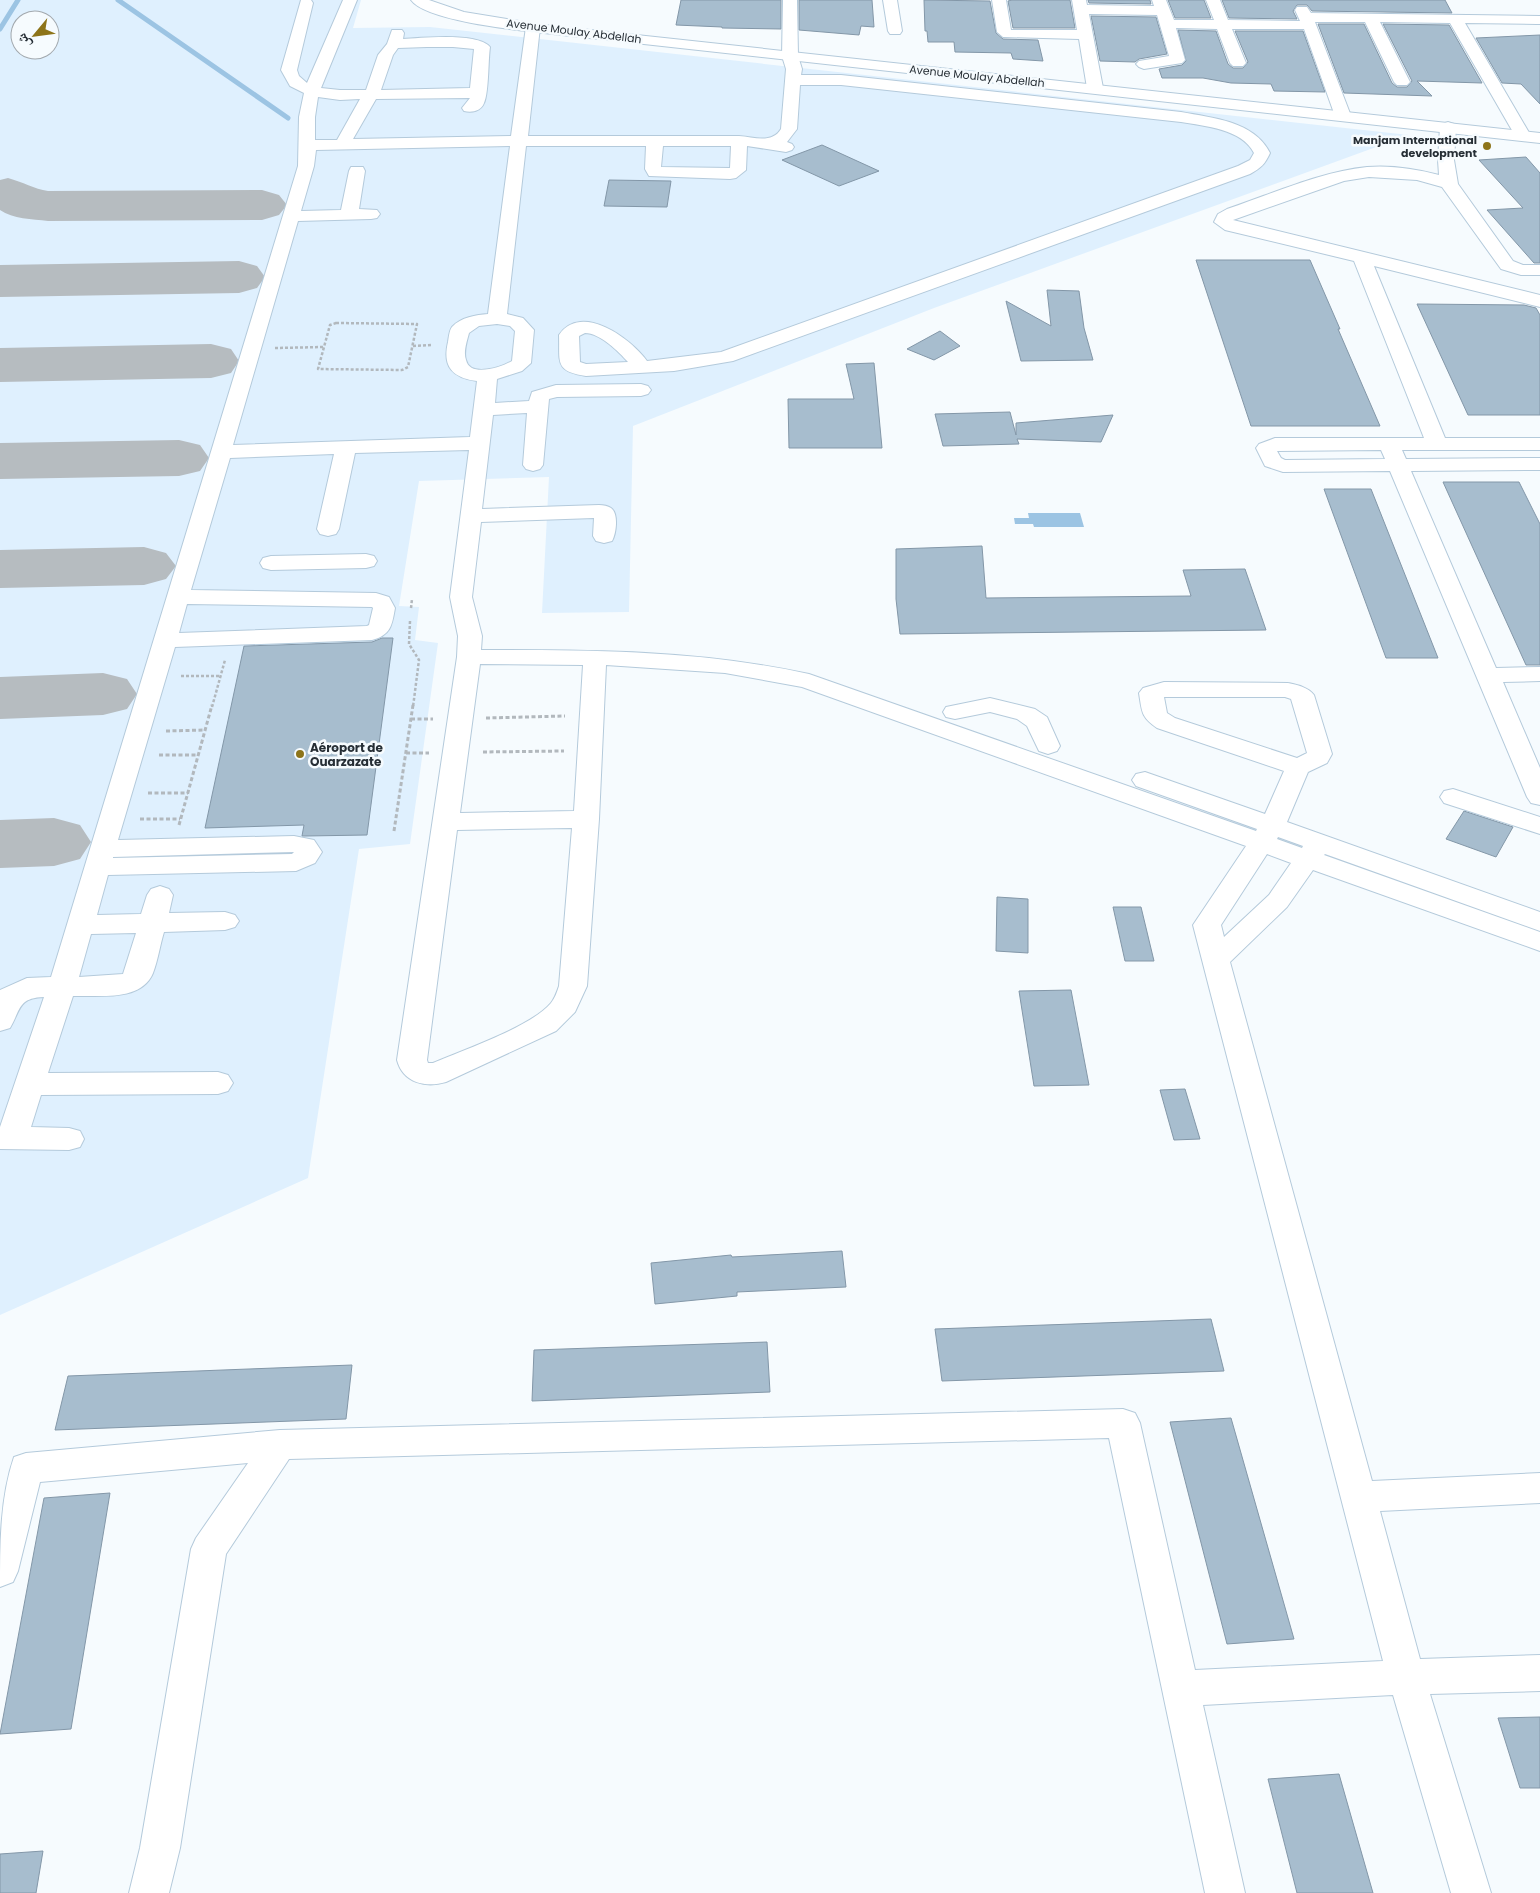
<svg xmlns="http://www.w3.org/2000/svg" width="1540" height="1893" font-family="Poppins,'Noto Naskh Arabic',sans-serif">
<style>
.built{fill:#dff0fe;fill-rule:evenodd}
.water{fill:#9cc4e3}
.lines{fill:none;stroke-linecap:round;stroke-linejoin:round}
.stream{stroke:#9cc4e3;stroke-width:5}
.taxiway{fill:#b6bcc0;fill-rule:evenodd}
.building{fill:#a7bdce;stroke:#8397a8}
.minor-casing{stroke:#b4cadb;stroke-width:2}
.major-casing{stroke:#b4cadb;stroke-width:2}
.path-far1{stroke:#b2b8bd;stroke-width:2.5;stroke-dasharray:3 2;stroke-linecap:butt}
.path{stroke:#b2b8bd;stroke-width:3;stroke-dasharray:4 2.5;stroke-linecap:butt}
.minor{fill:#fff;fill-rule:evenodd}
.major{fill:#fff;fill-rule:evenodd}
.poi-dot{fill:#8d7419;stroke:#f6fbfe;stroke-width:2}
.labels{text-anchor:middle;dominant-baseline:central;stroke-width:5;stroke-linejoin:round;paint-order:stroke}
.far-street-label{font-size:11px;fill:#262e35;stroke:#f6fbfe}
.far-poi-label{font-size:11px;font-weight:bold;fill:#262e35;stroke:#f6fbfe;text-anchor:end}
.poi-label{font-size:12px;font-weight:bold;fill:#262e35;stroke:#f6fbfe;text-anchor:start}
</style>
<rect width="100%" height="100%" fill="#f6fbfe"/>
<path class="built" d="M0,0H361L353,28L430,27L1409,135L934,308L633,426L629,612L542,613L549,477L419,481L399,606L419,607L415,640L438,643L410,844L359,849L308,1178L0,1315ZM20,20H50V50H20Z"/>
<path class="water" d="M1028,513H1080L1084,527H1034L1033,524H1015L1014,518H1029Z"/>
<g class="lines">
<path class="stream" d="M118,0L288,118
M0,29L18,0"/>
<path class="taxiway" d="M8,178C23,182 34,189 48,191L262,190L279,195L287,205L279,215L262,220L48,221C32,219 13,219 0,210V180Z
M239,261L257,266L265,277L257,288L239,293L0,297V265Z
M211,344L231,349L239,361L231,373L211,378L0,382V348Z
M179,440L200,445L209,458L200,471L179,476L0,479V443Z
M144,547L166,553L176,566L166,579L144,585L0,588V550Z
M103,673L127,679L137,694L127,709L103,715L0,719V677Z
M54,818L80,825L91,842L80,859L54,866L0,868V820Z"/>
</g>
<path class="building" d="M681,0H781V29L722,28V27L676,25Z
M799,0H872L874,27L861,26L859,35L799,30Z
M924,0L990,1L996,33L1003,39L1038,40L1043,61L1013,59L1011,53L955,52L954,42H928L927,31H925Z
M1012,0H1070L1075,28H1013L1008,1Z
M1088,0H1150L1151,4L1089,3Z
M1168,0H1204L1211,18H1175Z
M1222,0H1445L1452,13L1312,11L1307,5H1297L1293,11L1297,19L1229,18Z
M1091,16L1156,17L1167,54L1139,59L1135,62L1100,61Z
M1318,24H1364L1392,83L1397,87H1407L1412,81L1383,24L1449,25L1482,83L1417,81L1432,96L1344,93Z
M1178,30L1216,31L1228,64L1233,68H1243L1248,62L1235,31H1303L1325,92L1274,91L1271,84L1231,83L1203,78H1162L1159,69L1182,65L1186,61Z
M1540,35V104L1521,84L1502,83L1476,38Z
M822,145L879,171L839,186L782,160Z
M1526,157L1540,173V263H1534L1487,210L1523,208L1479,160Z
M609,180L671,181L667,207L604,206Z
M1196,260H1310L1340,329H1338L1380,426H1251Z
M1047,290L1079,291L1084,328L1093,360L1021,361L1006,301L1051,326Z
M1417,304L1524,305L1536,308L1540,315V415H1468Z
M940,331L960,346L934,360L907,349Z
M874,363L882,448H789L788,399H854L846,364Z
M1010,412L1016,435V423L1113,415L1101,442L1017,439L1019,444L943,446L935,414Z
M1443,482H1519L1540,524V665H1526Z
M1324,489H1371L1438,658H1386Z
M982,546L986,598L1191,596L1183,570L1245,569L1266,630L900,634L896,599V549Z
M382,638H393L367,835L306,836H302L304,825L205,828L244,646L372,642Z
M1464,811L1513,827L1496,857L1446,839Z
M997,897L1028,899V953L996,951Z
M1113,907H1141L1154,961H1125Z
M1071,990L1089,1085L1034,1086L1019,991Z
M1185,1089L1200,1139L1174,1140L1160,1090Z
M842,1251L846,1287L737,1292V1296L655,1304L651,1263L731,1255L732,1257Z
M1211,1319L1224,1371L942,1381L935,1329Z
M767,1342L770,1392L532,1401L534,1350Z
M352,1365L346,1419L55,1430L68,1376Z
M1231,1418L1294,1639L1227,1644L1170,1422Z
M110,1493L71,1729L0,1734L44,1498Z
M1540,1717V1788H1520L1498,1718Z
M1339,1774L1373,1893H1297L1268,1779Z
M43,1851L36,1893H0V1854Z"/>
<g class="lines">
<g class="minor-casing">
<path id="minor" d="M301,0H311L313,3L297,70L299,76L307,83L343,0H357L321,88L340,90H366L378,55L387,44L392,30H402L404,33L403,39C421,38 478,32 490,47C488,60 489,93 484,103C481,111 472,113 464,111L462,108L470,98L376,99L353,139L511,136L526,27L528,24H538L540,27L528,136H739C754,137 772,144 781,129L786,69L782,56L783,0H797L798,56L802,69L801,75H841L1181,112C1213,118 1254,121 1270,153C1265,164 1261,168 1250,174L733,361L674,371L586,376C554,371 560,362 559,335C582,302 631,339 647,361L721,352L1238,166L1250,160L1254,153C1242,129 1205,126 1181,122L841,85H800L797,129L787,142L792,144L794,147L792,150L786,152L747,146L746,170L736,178L730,179L649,176L645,169L646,146H526L507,314L523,318L534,330L531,363L522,371L497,379L495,403L529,401L532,392L556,385L641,384L648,386L651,390L648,394L641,396L557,397L549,399L543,465L540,469L533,471L526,469L523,465L527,413L493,415L482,509L599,505C603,505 608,506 611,508C619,514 616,534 612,541L604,543L596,541L593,536L594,518L481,522L472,597L482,636L481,650C593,650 699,650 809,674L1256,831L1257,829L1136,786L1132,780L1136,774L1145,772L1265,814L1284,771L1157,728C1141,717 1142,712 1139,693L1143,688L1164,682L1288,683C1297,685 1308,687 1314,695L1332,754L1327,763L1308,772L1287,822L1540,912V931L1325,854L1324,855L1540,932V951L1313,870L1287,907L1230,962L1372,1481L1540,1473V1503L1380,1511L1420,1659L1540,1655V1691L1430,1694L1491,1893H1451L1393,1695L1203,1705L1245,1893H1205L1109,1438L289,1459L226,1554L180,1848L169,1893H129L140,1848L191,1549L196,1538L248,1463L40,1482L18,1571L13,1582L0,1587C0,1544 0,1498 14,1457L26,1453L280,1430L1123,1409L1135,1413L1140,1423L1195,1670L1383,1661L1193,925L1246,846L802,687L725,673L606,665L599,819L587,986L575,1012L556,1031L446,1082C426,1088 403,1083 397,1060L457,657L458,636L450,597L469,450L355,453L339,529L336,534L328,536L320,534L317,529L334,454L230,458L191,590L376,593L389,597L395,608C392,625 391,635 372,640L175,647L118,840L294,836L314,840L322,852L315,863L296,871L108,875L97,915L141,914L147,895L151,889L160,886L169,889L173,895L169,913L225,912L235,915L239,921L235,927L225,930L164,932C160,945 158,960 153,973C141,1002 99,995 73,996L48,1073L218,1072L228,1075L233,1083L228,1091L218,1094L41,1095L31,1127L69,1128L80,1131L84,1139L80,1147L69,1150L0,1149V1127L44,997C18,998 21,1009 10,1028L0,1031V990L27,978L51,977L298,166L299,117L304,93L290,86L281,70ZM427,47H453L474,49L470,88L381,90L393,55L398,48ZM318,97L340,100L360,99L337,140H315V117ZM510,146L488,314C476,315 461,317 452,327C449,331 449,337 448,342C442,367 453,378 477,381L470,437L233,445L298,221L371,219L377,218L380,214L377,210L359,209L365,171L363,167H351L349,171L341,210L301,211L314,166L316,150ZM663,146H731L730,168L661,167ZM497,324L510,326L515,331L512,361C502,367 470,378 466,360C463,352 467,341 469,333L479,326ZM585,333C600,333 619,352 628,362L586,364L580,362L579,336ZM187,604L372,607L373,608L369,625L367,626L179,633ZM480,664L583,665L574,811L460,813ZM1164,697H1285L1291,699L1307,753L1297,758L1175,718L1167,713ZM572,828L559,986C557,992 555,998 551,1003C531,1027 463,1050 433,1063H428L427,1060L457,830ZM1278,837L1303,846L1302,848L1277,839ZM294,852L292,854L113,858V857ZM1267,854L1291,863L1269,895L1224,937L1221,925ZM136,933L123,974L79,977L91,934Z
M883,0H897L902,31L900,34H890L888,31Z
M992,0H1006L1011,30H1077L1072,0H1086L1087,5L1154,6L1152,0H1166L1174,20H1214L1206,0H1220L1228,20L1300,21L1295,10L1297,7H1307L1311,13L1540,16V24H1537L1465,23L1531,136L1529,139H1517L1450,23L1380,22L1410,82L1407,85H1397L1394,82L1365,22H1315L1351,116L1349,119H1337L1335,116L1304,29H1232L1246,63L1243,66H1233L1230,63L1217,29L1176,28L1185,60L1182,63L1144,69L1139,67L1136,64L1139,61L1169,56L1157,15L1089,14L1103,88L1101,91H1089L1087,88L1079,39L1003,37L997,32Z
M1448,122L1454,124L1456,127L1454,160L1458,184L1513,261L1523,265H1540V275H1521L1501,269L1442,187L1417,180L1369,177L1344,181L1233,220L1540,295V307L1374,266L1445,438H1540V450H1402L1406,459L1540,458V470L1411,471L1496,668L1540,667V681L1503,682L1540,768V805L1531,803L1527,797L1390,471L1283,472L1265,466L1256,448L1259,444L1275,438H1424L1354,261L1225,230L1214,222L1218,214L1227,209C1272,194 1319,172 1367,167C1390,165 1417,169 1439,175L1438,160L1440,127L1442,124ZM1381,450L1385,459L1285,460L1281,458L1277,451Z
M366,554L374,556L377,561L374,566L366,568L271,570L263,568L260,563L263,558L271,556Z
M990,698L1035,709L1047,717L1060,746L1057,751L1048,754L1039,751L1027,726L1017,719L990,712L955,719L946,717L943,712L946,707Z
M1453,789L1540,817V834L1444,803L1440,797L1444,791Z"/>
</g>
<g class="major-casing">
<path id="major" d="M411,0H429L464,12L544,25L1540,133V143L544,33C517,30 426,21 411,0Z"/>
</g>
<path class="path-far1" d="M336,323L417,324L408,367L402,370L318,369L330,325Z
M413,346L432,345
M275,348L324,347
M411,608L412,599
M410,621L409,644L419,660L413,707
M181,676H220
M212,707L225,660"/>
<path class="path" d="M486,718L565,716
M411,719H433
M166,731L205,730
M483,752L564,751
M406,753H429
M159,755H198
M148,793H188
M140,819H180
M179,825L212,705
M394,831L413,705"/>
<use href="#minor" class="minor"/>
<use href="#major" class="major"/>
</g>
<g class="poi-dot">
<circle cx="1487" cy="146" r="5"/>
<circle cx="300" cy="754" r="5"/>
</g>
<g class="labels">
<g class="far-street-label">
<text transform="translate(574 31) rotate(7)">Avenue Moulay Abdellah</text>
<text transform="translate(977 76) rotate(6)">Avenue Moulay Abdellah</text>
</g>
<g class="far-poi-label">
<text x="1477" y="140">Manjam International<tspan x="1477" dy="13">development</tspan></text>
</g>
<g class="poi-label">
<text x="310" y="747">Aéroport de<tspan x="310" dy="14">Ouarzazate</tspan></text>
</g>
</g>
<g transform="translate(35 35) rotate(241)"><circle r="24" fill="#f6fbfe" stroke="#a3a9ae"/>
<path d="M0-4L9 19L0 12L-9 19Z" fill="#8d7419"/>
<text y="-8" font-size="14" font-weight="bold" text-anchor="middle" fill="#262e35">ش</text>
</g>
</svg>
